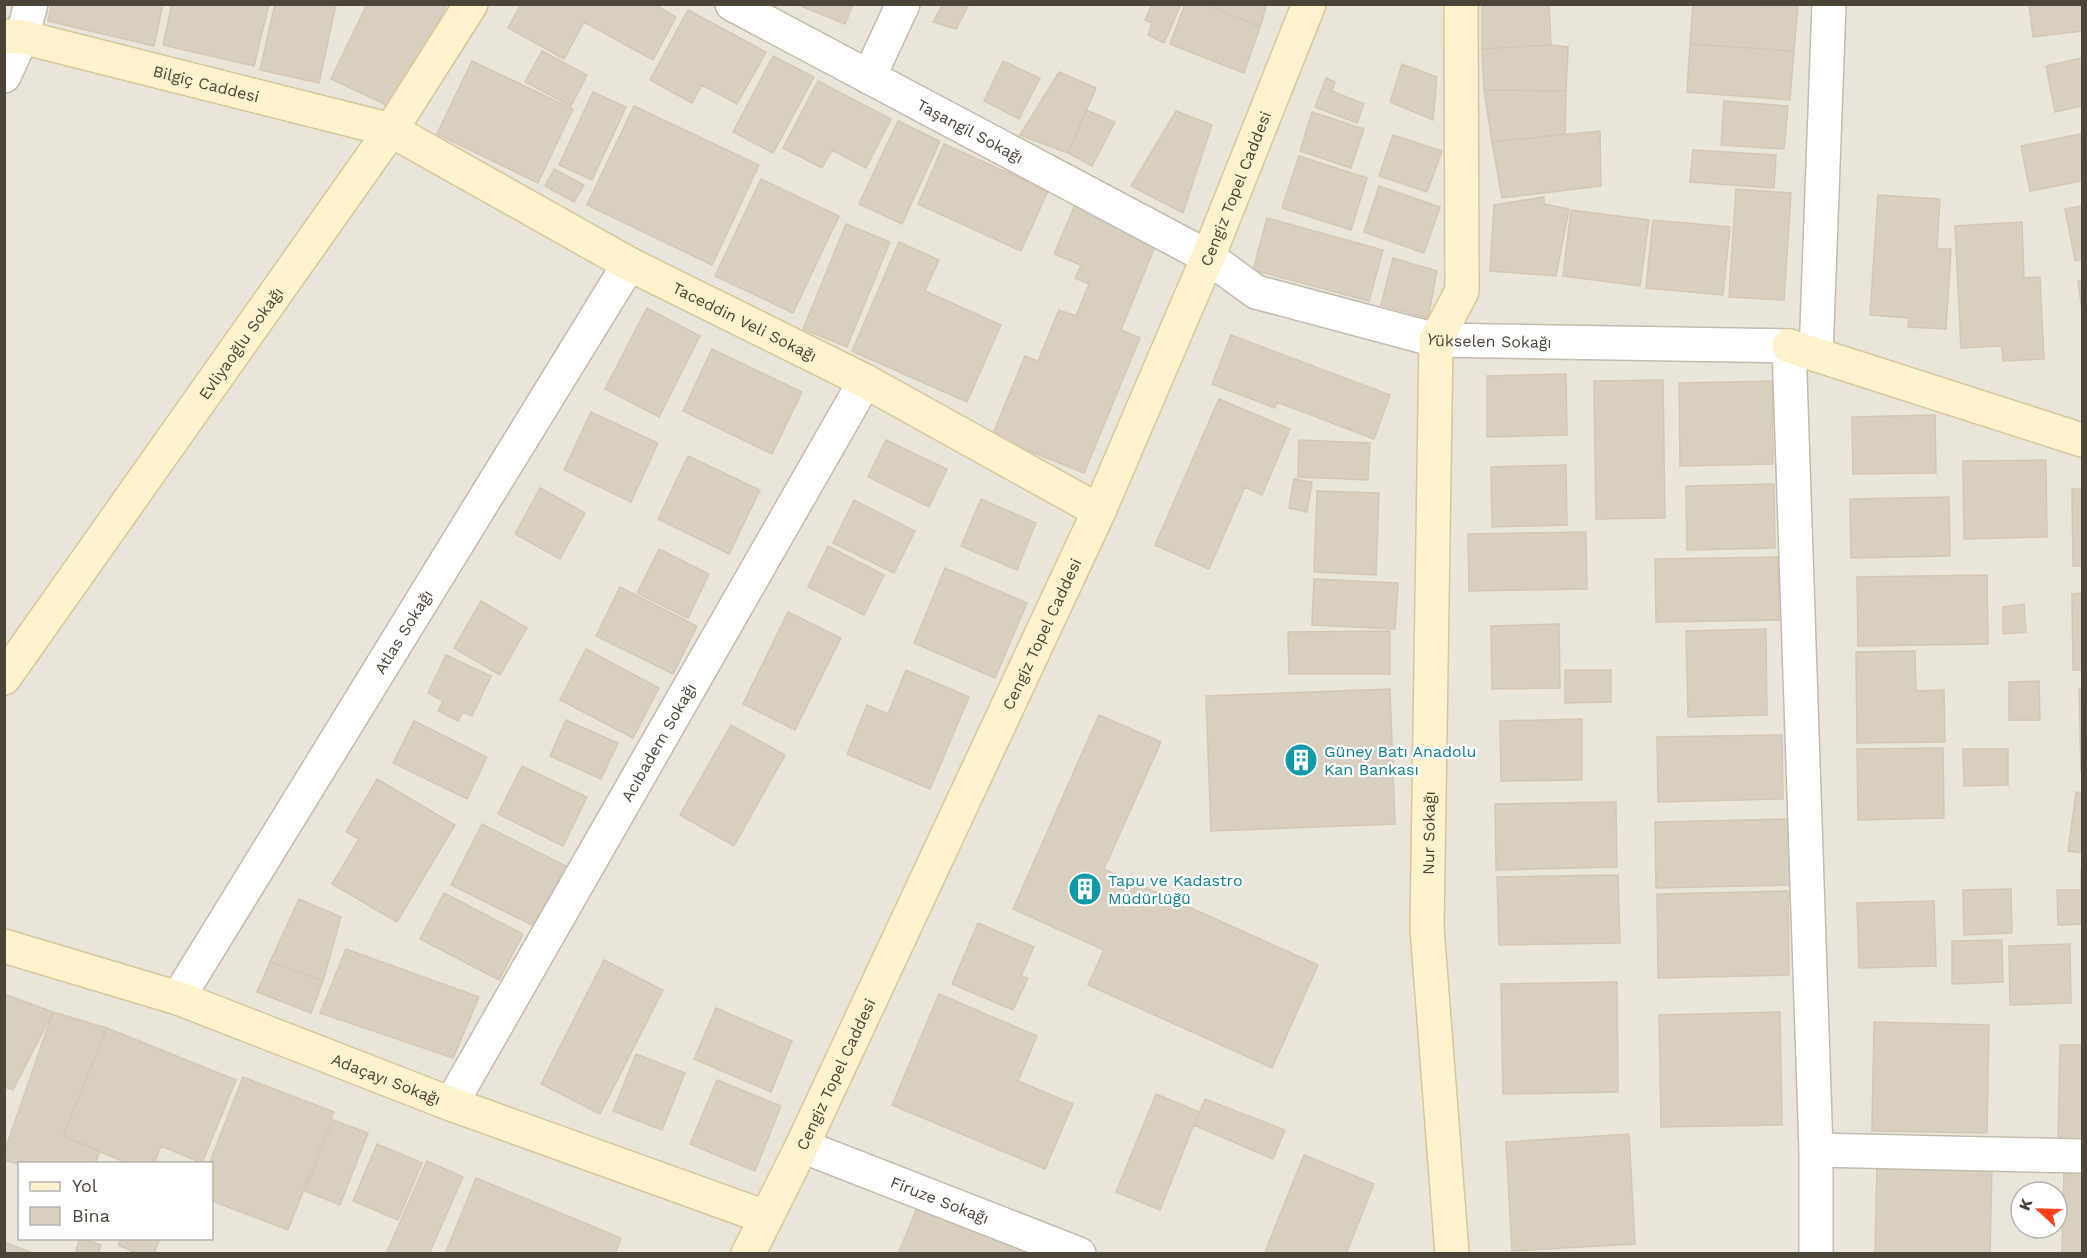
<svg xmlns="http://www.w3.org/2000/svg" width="2087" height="1258" font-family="'Work Sans',sans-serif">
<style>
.residential{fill:#eae5da;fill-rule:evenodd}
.building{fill:#d8cfc1;stroke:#d3c7b4;stroke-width:1.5}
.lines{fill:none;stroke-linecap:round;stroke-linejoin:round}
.street-casing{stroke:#c2bbae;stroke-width:36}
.secondary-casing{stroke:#d6c79b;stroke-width:36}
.street{stroke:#fff;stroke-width:33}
.secondary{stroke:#fff3cd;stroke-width:33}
.labels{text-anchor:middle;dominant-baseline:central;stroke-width:4.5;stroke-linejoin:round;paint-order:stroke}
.street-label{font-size:16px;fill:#4b4439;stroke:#fff}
.culture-label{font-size:16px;fill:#0d838f;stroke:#fff;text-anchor:start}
</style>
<rect width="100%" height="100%" fill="#f6f3ec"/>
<path class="residential" d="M5,5H2082V1253L5,1254ZM20,1164H212V1238H20ZM2021,1192H2057V1228H2021Z"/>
<path class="building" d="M52,4H163L154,46L48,21Z
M172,4H269L254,66L163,45Z
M275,4H336L319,83L260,70Z
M367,4H447L397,110L331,79Z
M521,4H654L676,17L653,60L584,22L564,59L508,28Z
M796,4H853L845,24Z
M943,4H969L956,29L933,22Z
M1152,4H1181L1164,43L1148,35L1152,23L1145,20Z
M1185,4H1204L1260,27L1244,73L1170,44Z
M1204,4H1267L1260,27Z
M1482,4H1549L1551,45L1482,49Z
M1693,4L1798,6L1794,51L1690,44Z
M2029,4H2082V31L2033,37Z
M688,10L766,52L737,104L702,85L692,103L650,80Z
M1690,44L1794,51L1790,100L1687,92Z
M1551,45L1568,47L1566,91L1484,90L1482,49Z
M542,51L587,75L571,106L525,82Z
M773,56L814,77L773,153L733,132Z
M2082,58V106L2055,112L2046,66Z
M472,61L573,109L538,183L437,134Z
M1003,61L1040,78L1019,119L984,101Z
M1402,64L1437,77L1433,120L1390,102Z
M1059,72L1096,88L1068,153L1020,135Z
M1326,78L1335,82L1332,91L1364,104L1357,123L1315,107Z
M818,81L891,119L866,168L832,150L822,168L783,148Z
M1484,90L1566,91L1565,134L1492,142Z
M593,92L626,107L592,180L559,165Z
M1724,101L1788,106L1784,149L1721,145Z
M634,106L759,165L712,265L587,205Z
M1086,110L1115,122L1092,166L1068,153Z
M1176,111L1212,125L1183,213L1131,186Z
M1312,112L1364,129L1351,168L1300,151Z
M898,121L940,141L902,224L859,204Z
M1600,131L1601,186L1502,198L1492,142Z
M2081,134L2082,181L2030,191L2021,146Z
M1393,135L1442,151L1427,192L1379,176Z
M944,144L1048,191L1021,251L918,204Z
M1693,150L1776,155L1774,188L1690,182Z
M1299,156L1367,178L1351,230L1282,208Z
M554,169L584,185L574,202L545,186Z
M761,179L839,216L793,313L715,276Z
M1379,186L1440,207L1424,253L1364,232Z
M1736,189L1791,193L1784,300L1729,297Z
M1878,195L1940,199L1937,249H1951L1946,329L1908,327L1909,318L1870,315Z
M1544,197V204L1569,209L1556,276L1490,271L1494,205Z
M1075,205L1158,239L1121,330L1140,338L1084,473L992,436L1025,356L1038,361L1059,310L1076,316L1089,284L1075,278L1081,265L1054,254Z
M2082,206V259L2075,261L2065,209Z
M1571,210L1649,220L1640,286L1563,276Z
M1267,218L1383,250L1369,301L1253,270Z
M1653,220L1730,227L1723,295L1646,288Z
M2022,222L2024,278L2040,277L2044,359L2003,361L2002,346L1961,348L1955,226Z
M846,224L890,242L847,347L803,329Z
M899,242L939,260L925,291L1001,325L967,402L852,351Z
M1393,258L1437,271L1428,318L1381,305Z
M2082,280V310L2078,281Z
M647,308L700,336L659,417L605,389Z
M1231,335L1390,395L1374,439L1277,402L1275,408L1212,384Z
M712,349L802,392L772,454L683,411Z
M1566,374L1567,435L1487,437V376Z
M1663,380L1665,518L1596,519L1594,381Z
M1772,381L1773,464L1680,466L1679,383Z
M1219,399L1290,429L1262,495L1245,487L1209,569L1155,545Z
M591,412L658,443L631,502L564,470Z
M1935,415L1936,473L1853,474L1852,417Z
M886,440L947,469L929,507L868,477Z
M1299,440L1370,443L1368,480L1298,477Z
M688,456L760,490L729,554L658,519Z
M2046,460L2047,537L1964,539L1963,461Z
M1566,465L1567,525L1492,527L1491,467Z
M1294,479L1312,482L1307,512L1289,508Z
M1774,484L1775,548L1687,550L1686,486Z
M540,488L585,513L560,559L515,534Z
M2072,489H2082V566H2073Z
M1317,491L1379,493L1376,575L1314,572Z
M1949,497L1950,556L1851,558L1850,499Z
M981,499L1036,523L1017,570L961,546Z
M854,500L915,531L894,573L833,543Z
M1586,532L1587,589L1469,591L1468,534Z
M828,546L884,575L864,615L808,587Z
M659,549L709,574L688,618L637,593Z
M1778,557L1779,620L1656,622L1655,559Z
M945,568L1027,603L995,678L914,643Z
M1987,575L1988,644L1858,646L1857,577Z
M1314,579L1398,583L1395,629L1312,625Z
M620,587L697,626L673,674L596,636Z
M2082,593V670H2073L2072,594Z
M481,601L527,628L500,675L454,648Z
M2024,604L2026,632L2003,634V607Z
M788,612L841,638L795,730L743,704Z
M1559,624L1560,688L1492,689L1491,626Z
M1766,629L1767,715L1688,717L1686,631Z
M1390,631V674H1289L1288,632Z
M586,649L659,688L633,738L560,700Z
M1915,651L1916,691L1944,690L1945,742L1857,743L1856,652Z
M446,655L491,676L472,716L463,712L458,721L438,711L443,701L428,693Z
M906,670L969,697L930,789L847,754L867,705L888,714Z
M1565,670H1611V702L1565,703Z
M2039,681L2040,720H2009V682Z
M1390,689L1395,824L1211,831L1206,696Z
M2079,689H2082V771H2081Z
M1099,715L1161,742L1104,869L1318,965L1272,1068L1088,985L1104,950L1013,909Z
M1582,719V780L1501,781L1500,721Z
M566,720L618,743L601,779L550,756Z
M414,721L487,757L467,799L393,763Z
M731,725L785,755L734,846L680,815Z
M1782,735L1783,799L1658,802L1657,737Z
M1943,748L1944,818L1858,820L1857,749Z
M1963,749H2008V785L1964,786Z
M522,766L587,797L563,846L498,814Z
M377,779L455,825L397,922L332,884L359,839L346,832Z
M2076,792L2082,793V853L2068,851Z
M1616,802L1617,867L1496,870L1495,804Z
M1789,819L1790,885L1656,888L1655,822Z
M482,824L568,867L538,928L451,885Z
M2082,869V936V924L2058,925L2057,890H2081V870Z
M1618,875L1620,943L1499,945L1497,877Z
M2011,889L2012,933L1964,935L1963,890Z
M1788,891L1789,975L1658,978L1657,894Z
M444,893L523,934L499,980L420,939Z
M299,899L341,917L323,981L270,962Z
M1934,901L1936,966L1859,968L1857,903Z
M978,923L1034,947L1021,976L1028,978L1013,1010L952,984Z
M2002,940L2003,982L1952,984V941Z
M2070,944L2071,1003L2010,1005L2009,946Z
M346,949L479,997L453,1058L320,1013Z
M604,960L663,990L600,1114L541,1084Z
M270,962L323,981L311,1013L257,992Z
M1617,982L1618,1092L1503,1094L1501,984Z
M4,994L53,1012L13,1090L4,1087Z
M939,994L1037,1036L1018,1081L1073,1104L1045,1169L892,1105Z
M716,1008L792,1041L771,1092L694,1059Z
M53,1012L107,1028L63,1136L100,1151L95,1164H20V1165L4,1160V1153Z
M1780,1012L1782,1125L1661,1127L1659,1015Z
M1874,1022L1989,1025L1987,1133L1872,1131Z
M107,1028L236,1080L202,1163L161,1146L154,1164H129L63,1136Z
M2060,1045H2082V1151L2058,1150Z
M636,1054L685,1073L662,1130L613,1111Z
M243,1077L334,1112L288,1230L212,1201V1164H209Z
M717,1080L781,1106L755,1171L690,1144Z
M1156,1094L1199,1112L1160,1210L1116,1192Z
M1205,1099L1285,1130L1273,1159L1194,1125Z
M333,1120L368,1133L340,1205L305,1191Z
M1629,1134L1635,1244L1512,1251L1506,1142Z
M377,1144L422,1163L398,1220L353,1201Z
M1304,1155L1374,1184L1346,1254H1270L1265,1252Z
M427,1161L463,1177L429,1254H386Z
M1877,1164L1992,1166L1990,1254H1875Z
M2064,1169L2082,1170V1254H2062Z
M476,1178L621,1238L615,1254H445Z
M917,1208L1025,1252V1254H898Z
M80,1238L101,1245L98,1254H75Z
M121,1238H160L154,1254H139L118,1245Z
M4,1242L35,1254H4Z"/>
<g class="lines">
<g class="street-casing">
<g id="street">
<path id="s1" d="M732,4L1208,257L1256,292L1436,340L1789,346L1816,1150V1254"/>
<path d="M4,76L22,37L31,4"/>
<path d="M869,77L903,4"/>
<path d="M1816,354L1829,4"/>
<path id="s2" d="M178,998L629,264"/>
<path id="s3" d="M451,1104L865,381"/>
<path id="s4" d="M802,1146L1079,1254"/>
<path d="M1816,1150L2082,1156"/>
</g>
</g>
<g class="secondary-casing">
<g id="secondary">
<path id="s5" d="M4,36L22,37L391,130L629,264L865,381L1099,511"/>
<path d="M1789,346L2082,440"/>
<path id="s6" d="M4,678L391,130L471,4"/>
<path id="s7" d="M4,946L178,998L451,1104L765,1217"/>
<path id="s8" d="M748,1254L802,1146L1099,511L1208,257L1309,4"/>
<path id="s9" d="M1452,1254L1427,928L1436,340L1462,291L1461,4"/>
</g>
</g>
<use href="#street" class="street"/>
<use href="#secondary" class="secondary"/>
</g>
<defs>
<g id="building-disc" transform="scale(1.725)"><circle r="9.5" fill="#0f9aa8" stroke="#fff"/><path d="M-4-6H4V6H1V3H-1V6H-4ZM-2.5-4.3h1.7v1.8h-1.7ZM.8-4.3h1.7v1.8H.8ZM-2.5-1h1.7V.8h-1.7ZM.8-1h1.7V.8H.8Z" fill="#fff"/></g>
</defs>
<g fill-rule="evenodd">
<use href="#building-disc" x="1301" y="760"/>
<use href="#building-disc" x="1085" y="889"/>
</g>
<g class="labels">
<g class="street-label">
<text stroke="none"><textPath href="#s5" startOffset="208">Bilgiç Caddesi</textPath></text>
<text stroke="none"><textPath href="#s1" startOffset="270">Taşangil Sokağı</textPath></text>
<text stroke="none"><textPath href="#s8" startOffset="1172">Cengiz Topel Caddesi</textPath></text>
<text stroke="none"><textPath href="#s5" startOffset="801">Taceddin Veli Sokağı</textPath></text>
<text stroke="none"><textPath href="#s1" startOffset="838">Yükselen Sokağı</textPath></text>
<text stroke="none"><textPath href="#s6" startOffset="410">Evliyaoğlu Sokağı</textPath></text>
<text stroke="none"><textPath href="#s2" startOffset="430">Atlas Sokağı</textPath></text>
<text stroke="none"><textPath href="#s8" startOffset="686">Cengiz Topel Caddesi</textPath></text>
<text stroke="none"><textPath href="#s3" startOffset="417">Acıbadem Sokağı</textPath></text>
<text stroke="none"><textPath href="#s9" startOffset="422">Nur Sokağı</textPath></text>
<text stroke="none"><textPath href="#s8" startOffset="200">Cengiz Topel Caddesi</textPath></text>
<text stroke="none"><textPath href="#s7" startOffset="405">Adaçayı Sokağı</textPath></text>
<text stroke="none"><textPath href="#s4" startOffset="148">Firuze Sokağı</textPath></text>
</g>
<g class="culture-label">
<text x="1324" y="751">Güney Batı Anadolu<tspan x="1324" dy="18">Kan Bankası</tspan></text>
<text x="1108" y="880">Tapu ve Kadastro<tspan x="1108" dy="18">Müdürlüğü</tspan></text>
</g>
</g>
<rect width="2087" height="1258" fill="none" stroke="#4b4439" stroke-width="12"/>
<rect x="18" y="1162" width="195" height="78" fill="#ffffff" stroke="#b7b4b0" stroke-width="1.5"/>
<rect x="30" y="1182" width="30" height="9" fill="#fff3cd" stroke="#b7b4b0" stroke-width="1.5"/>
<text x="72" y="1192" font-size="18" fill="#4b4439">Yol</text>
<rect x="30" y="1207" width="30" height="18" fill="#d8cfc1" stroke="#b7b4b0" stroke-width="1.5"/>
<text x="72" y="1222" font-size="18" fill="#4b4439">Bina</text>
<g transform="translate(2039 1210) rotate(292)"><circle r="28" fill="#ffffff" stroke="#b7b4b0" stroke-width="1.5"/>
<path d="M0-4.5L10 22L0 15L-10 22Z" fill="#fc3f1d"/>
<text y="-9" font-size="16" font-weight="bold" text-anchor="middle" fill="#4b4439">K</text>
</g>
</svg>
